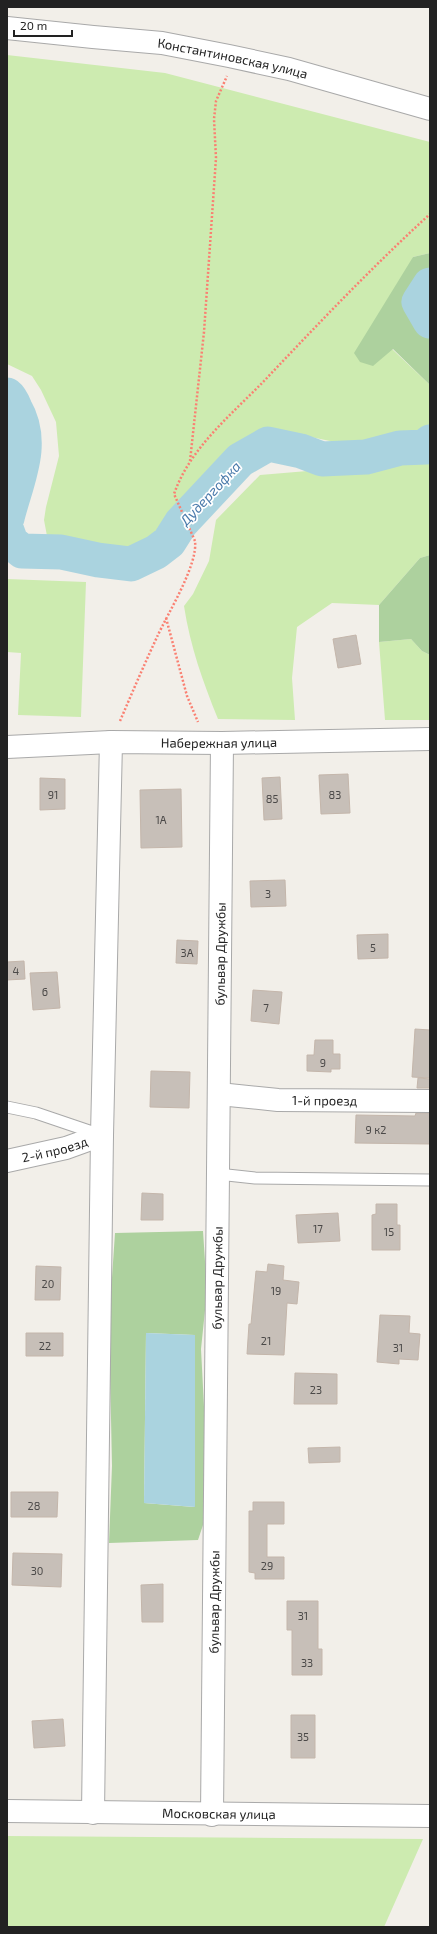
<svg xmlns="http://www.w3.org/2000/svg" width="437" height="1934" font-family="'Exo 2',sans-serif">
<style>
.grass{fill:#cdebb0}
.forest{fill:#add19e;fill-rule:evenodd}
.water{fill:#aad3df}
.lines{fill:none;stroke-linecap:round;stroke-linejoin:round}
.river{stroke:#aad3df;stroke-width:35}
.building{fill:#c7bfb8;stroke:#c4b6ab}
.lane-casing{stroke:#a9a9a9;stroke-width:13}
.street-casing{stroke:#a9a9a9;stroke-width:24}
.path{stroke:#fa8072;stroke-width:2.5;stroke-dasharray:2 2;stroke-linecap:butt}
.lane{stroke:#fff;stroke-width:11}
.street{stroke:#fff;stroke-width:22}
.labels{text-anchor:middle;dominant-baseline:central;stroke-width:3.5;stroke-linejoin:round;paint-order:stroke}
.number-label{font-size:11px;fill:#4b4948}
.street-label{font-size:13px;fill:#222;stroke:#fff}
.water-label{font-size:14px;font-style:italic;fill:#4a7aab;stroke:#fff}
</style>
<rect width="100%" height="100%" fill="#f2efe9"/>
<path class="grass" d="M7,55L165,73L430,142V253L413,257L392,349L430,385V433L389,436L345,447L330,441L282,431H269L256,437L228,460L206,485L175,513L151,544L136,551L113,550L84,541L47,536L44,520L46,507L59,456L56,422L41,390L32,376L7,364Z
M410,462H430V555L420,558L379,605L332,603L297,627L292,678L295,720L218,719C203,682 190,646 184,606L193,594L209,561L216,520L260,475L343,468L383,467Z
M7,579L86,582L81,717L18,715L21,653L7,652Z
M411,639L422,651L430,655V720H385L379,642Z
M7,1836L423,1839L384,1927H7Z"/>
<path class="forest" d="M430,253V385L393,349L373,366L360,362L354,353L413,257Z
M430,555V655L422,651L411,639L379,642V605L420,558Z
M203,1231L207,1291L201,1349L206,1445L203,1525L198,1540L109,1543L112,1466L109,1322L115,1233ZM146,1333L195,1335L194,1507L144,1503Z"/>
<path class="water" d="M146,1333L195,1335V1507L144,1503Z"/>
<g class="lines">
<path class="river" d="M430,285L419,302L430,321
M7,395C11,398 13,403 15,408C36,444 16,481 7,518
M7,531L11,542L22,551L61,552L98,560L131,564L156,552L169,542L181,523L240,460L268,444L301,451L322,459L366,457L400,448L426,447L430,442"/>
</g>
<path class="building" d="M356,635L361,664L338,668L333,639Z
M348,774L350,813L321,814L319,775Z
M280,777L282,819L264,820L262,778Z
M40,778L65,779V809L40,810Z
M181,789L182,847L141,848L140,790Z
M285,880L286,906L251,907L250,881Z
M388,934V958L358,959L357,935Z
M177,940L198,941L197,964L176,963Z
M24,961L25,979L7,980V962Z
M57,972L60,1008L33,1010L30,973Z
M253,990L282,992L279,1024L251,1021Z
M415,1029L430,1030V1078L412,1077Z
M315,1040H333V1054H340V1069H331V1072L307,1071V1055H314Z
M151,1071L190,1072L189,1108L150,1107Z
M418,1078L430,1079V1088H417Z
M416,1113H430V1144L355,1143L356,1115L415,1116Z
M142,1193L163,1194V1220H141Z
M376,1204H397V1225H400V1250H372V1215L376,1214Z
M338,1213L340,1241L298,1243L296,1215Z
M268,1264L284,1266L283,1280L299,1282L297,1304L287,1303L284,1355L247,1354L249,1324H251L256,1271L267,1272Z
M36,1266L61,1267L60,1300H35Z
M380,1315L410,1316L409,1333L420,1334L418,1360L399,1359V1364L377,1362Z
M26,1333H63V1356H26Z
M295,1373L337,1374V1404H294Z
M340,1447V1462L309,1463L308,1448Z
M11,1492H58L57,1517H11Z
M253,1502H284V1524H267V1557H284V1579H255V1573L249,1572V1511H253Z
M13,1553L62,1554L61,1587L12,1585Z
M163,1584V1622H142L141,1585Z
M287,1601H318V1649H322V1675H292V1630H287Z
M291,1715H315V1758H291Z
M63,1719L65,1746L34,1748L32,1721Z"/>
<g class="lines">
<g class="lane-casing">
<path id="lane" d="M7,1107L36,1113L98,1134
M218,1174L255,1178L430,1180"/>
</g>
<g class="street-casing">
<g id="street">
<path id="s1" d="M7,28L93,37L162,43L229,56L289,69L430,109"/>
<path id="s2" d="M7,747L111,742L222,743L430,739"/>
<path id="s3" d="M219,1094L278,1100L430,1101"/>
<path id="s4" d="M7,1161L66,1148L102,1135"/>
<path id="s5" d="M7,1811L430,1816"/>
<path d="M93,1813L102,1135L111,742"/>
<path id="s6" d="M212,1815L222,743"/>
</g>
</g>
<path class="path" d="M190,461L204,332L216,158L214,119L216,101L227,76
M166,618L187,696L198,722
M120,721C132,693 144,665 157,637C168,613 198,565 195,541L174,494C190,448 231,415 264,381C318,324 372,267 430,214"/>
<use href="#lane" class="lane"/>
<use href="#street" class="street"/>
</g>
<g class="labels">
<g class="number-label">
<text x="53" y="794">91</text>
<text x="335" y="794">83</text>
<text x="272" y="798">85</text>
<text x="161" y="819">1А</text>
<text x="268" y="893">3</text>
<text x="373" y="947">5</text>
<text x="187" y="952">3А</text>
<text x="16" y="970">4</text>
<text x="45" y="991">6</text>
<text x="266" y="1007">7</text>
<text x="323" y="1062">9</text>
<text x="376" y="1129">9 к2</text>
<text x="318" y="1228">17</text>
<text x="389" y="1231">15</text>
<text x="48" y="1283">20</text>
<text x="276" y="1290">19</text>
<text x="266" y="1340">21</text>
<text x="45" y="1345">22</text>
<text x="398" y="1347">31</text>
<text x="316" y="1389">23</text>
<text x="34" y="1505">28</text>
<text x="267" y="1565">29</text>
<text x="37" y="1570">30</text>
<text x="303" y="1615">31</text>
<text x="307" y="1662">33</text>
<text x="303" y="1736">35</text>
</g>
<g class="street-label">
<text stroke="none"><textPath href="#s1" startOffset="228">Константиновская улица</textPath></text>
<text stroke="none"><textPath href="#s2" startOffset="212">Набережная улица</textPath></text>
<text stroke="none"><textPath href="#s6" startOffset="861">бульвар Дружбы</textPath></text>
<text stroke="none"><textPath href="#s3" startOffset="106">1-й проезд</textPath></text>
<text stroke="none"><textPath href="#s4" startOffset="49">2-й проезд</textPath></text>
<text stroke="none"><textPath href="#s6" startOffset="537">бульвар Дружбы</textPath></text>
<text stroke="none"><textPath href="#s6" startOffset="213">бульвар Дружбы</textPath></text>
<text stroke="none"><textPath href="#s5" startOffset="212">Московская улица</textPath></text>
</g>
<g class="water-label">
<text transform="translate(210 493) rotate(-47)">Дудергофка</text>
</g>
</g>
<rect width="437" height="1934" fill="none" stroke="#222222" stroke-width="16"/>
<path d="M14 30v6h58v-6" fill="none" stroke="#222222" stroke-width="2"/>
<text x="20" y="30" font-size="12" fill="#222222" stroke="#ffffff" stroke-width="3" paint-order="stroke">20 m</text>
</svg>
